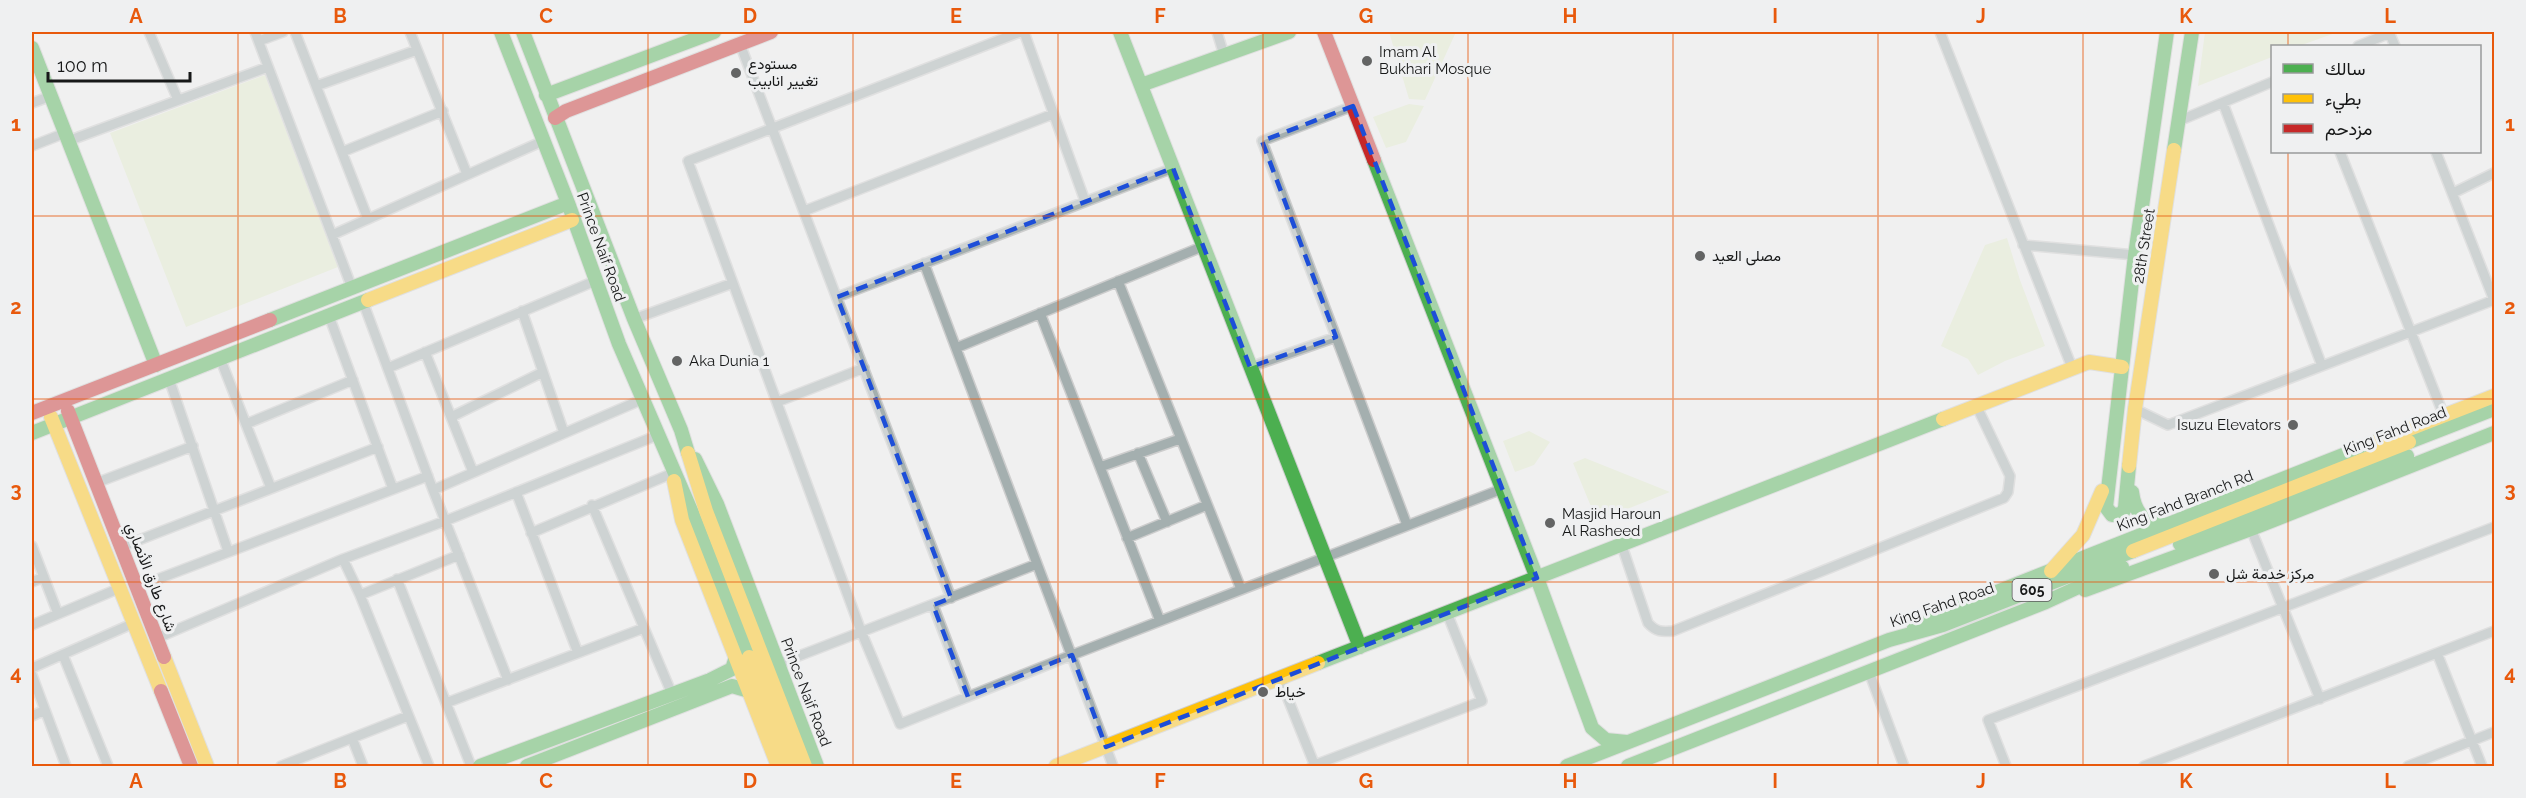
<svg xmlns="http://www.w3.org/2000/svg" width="2526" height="798" font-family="Raleway,Vazirmatn,sans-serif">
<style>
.green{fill:#e2ebcd}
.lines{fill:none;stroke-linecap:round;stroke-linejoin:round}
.street-casing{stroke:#cdcdcd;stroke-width:12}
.fast-casing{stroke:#cdcdcd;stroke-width:16}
.slow-casing{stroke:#cdcdcd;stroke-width:16}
.jam-casing{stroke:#cdcdcd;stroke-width:16}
.street{stroke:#a4afaf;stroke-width:9}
.fast{stroke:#4caf50;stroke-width:14}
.slow{stroke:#ffc107;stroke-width:14}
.jam{stroke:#c62828;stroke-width:14}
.marked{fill:none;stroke:#1d4ed8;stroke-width:4.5;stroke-dasharray:12 8;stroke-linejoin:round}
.grid{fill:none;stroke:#e8590c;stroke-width:1.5;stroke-opacity:0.55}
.poi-dot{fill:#636464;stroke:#eff0f1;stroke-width:2}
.labels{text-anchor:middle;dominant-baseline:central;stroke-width:6;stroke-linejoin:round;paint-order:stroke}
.shield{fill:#eff0f1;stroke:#585959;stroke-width:1.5}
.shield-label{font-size:14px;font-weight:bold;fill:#171818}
.poi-label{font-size:15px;fill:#171818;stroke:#eff0f1;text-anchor:start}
.street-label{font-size:15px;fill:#171818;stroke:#eff0f1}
.neatline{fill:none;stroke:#e8590c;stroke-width:2}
.grid-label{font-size:20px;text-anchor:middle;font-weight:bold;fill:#e8590c}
</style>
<rect width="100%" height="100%" fill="#f0f0f0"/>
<path class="green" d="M1389,32H1456L1425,100L1409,99Z
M2205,32H2338L2299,46H2272V57L2198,86Z
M265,75L338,267L186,327L110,133Z
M1409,104L1424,106L1406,142L1386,148L1373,117Z
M2007,238L2020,280L2045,346L2005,361L1978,375L1968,359L1941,346L1985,245Z
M1529,431L1550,442L1534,465L1515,472L1503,441Z
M1585,458L1670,492L1597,521L1573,463Z"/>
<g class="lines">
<g class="street-casing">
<path id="street" d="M149,32L178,100
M255,32L352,288
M295,32L368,219
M410,32L467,174
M1020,32L688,161L861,631L900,724L1072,655L1502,489
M1024,32L1085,201
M1217,32L1224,55
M1940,32L2073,370
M2389,32L2395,46
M259,41L283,32
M740,44L951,598
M2358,46L2390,33
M316,86L417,50
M32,103L51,96
M2223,103L2322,366
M1353,106L1262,141L1407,525
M2181,120L2272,82
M68,141L268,67
M32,146L65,133
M342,152L443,111
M2340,152L2444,416
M2436,152L2494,300
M2453,193L2494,173
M804,211L1053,114
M332,235L543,141
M2023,245L2135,255
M924,263L1113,766
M1118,281L1241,589
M837,297L1173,168
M363,302L433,490L508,680
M522,311L564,433
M1040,313L1160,621
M329,316L393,489
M634,319L733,283
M956,348L1204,246
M425,352L473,472
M220,358L271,488
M1250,367L1336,337
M388,368L595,281
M169,379L228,551
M777,402L864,368
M2135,409L2168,425L2494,300
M451,417L543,372
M246,424L353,380
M1138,453L1167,522
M1100,467L1180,439
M96,483L193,446
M433,490L641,400
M516,492L578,653
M592,505L672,694
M2251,529L2320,699
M531,533L673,473
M1127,538L1207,505
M32,546L58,614
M1622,546L1648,623C1656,632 1662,632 1673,631L2004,498L2008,492L2010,476L1977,407
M121,547L378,447
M343,559L360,595L429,766
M397,579L471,766
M32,582L44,577
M137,587L428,476
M360,595L459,555
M933,605L968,697
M32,625L120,588
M157,638L343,559L445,521L658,435
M2437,653L2482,766
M63,655L108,766
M778,664L1037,564
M32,668L134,623
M1869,672L1904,766
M32,675L66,766
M1280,679L1315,766
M446,703L644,628
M32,716L45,710
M352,738L363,766
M281,766L408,716
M1312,766L1482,701L1447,613
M2006,766L1988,720L2494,527
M2144,766L2494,631
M2408,766L2494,732"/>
</g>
<g class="fast-casing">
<path id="fast" d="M501,32L568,203L619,344L693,515L749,657
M523,32L634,319L681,430L688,453
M1120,32L1360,647
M32,48L156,365
M1141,85L1289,32
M546,95L714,32
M2174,150L2192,32
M1374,160L1537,578L1592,728L1606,740L1627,742
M270,320L568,203
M32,433L368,300
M2409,442L2494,409
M695,459L717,504L817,766
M2129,466L2125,508L2122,514L2112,515L2106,507L2135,255L2167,32
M2132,492C2135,515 2146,525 2169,525
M2180,544L2407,456
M2085,590L2251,529L2494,433
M1914,628L1941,614L2376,442
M1318,663L1943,419
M480,766L710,680L732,669L736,657
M527,766L732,686L749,691
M1567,766L1889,640L1943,625L2133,551
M1628,766L2046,602L2122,567"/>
</g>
<g class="slow-casing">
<path id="slow" d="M368,300L572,220
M51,417L161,691
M1943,419L2089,362L2122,367
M2376,442L2494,396
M688,453L706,511L805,766
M2129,466L2135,409L2174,150
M674,481L682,520L778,766
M2133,551L2409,442
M2051,571L2083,535L2102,491
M164,657L207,766
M749,657L791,766
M1056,766L1318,663"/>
</g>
<g class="jam-casing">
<path id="jam" d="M1324,32L1374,160
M555,118L566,111L771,32
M68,411L164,657
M32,413L270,320
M161,691L191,766"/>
</g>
<use href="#street" class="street"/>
<use href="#fast" class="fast"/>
<use href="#slow" class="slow"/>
<use href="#jam" class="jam"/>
</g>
<path d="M0 0H2526V798H0ZM1353,106L1537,578L1106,747L1072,655L968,697L933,605L951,598L837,297L1173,168L1250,367L1336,337L1262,141Z" fill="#f0f0f0" fill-opacity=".55" fill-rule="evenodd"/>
<path class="marked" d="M1353,106L1537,578L1106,747L1072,655L968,697L933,605L951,598L837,297L1173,168L1250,367L1336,337L1262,141Z"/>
<path class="grid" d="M238,32V766M443,32V766M648,32V766M853,32V766M1058,32V766M1263,32V766M1468,32V766M1673,32V766M1878,32V766M2083,32V766M2288,32V46M2288,152V766M32,216H2494M32,399H2494M32,582H2494"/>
<g class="poi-dot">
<circle cx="1367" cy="61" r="6"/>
<circle cx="736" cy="73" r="6"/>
<circle cx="1700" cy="256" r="6"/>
<circle cx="677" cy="361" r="6"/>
<circle cx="2293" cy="425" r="6"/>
<circle cx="1550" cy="523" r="6"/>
<circle cx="2214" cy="574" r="6"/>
<circle cx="1263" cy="692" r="6"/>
</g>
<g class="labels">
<rect class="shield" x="2012.5" y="579" width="39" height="22" rx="4.5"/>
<g class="shield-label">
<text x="2032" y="590">605</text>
</g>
<g class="poi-label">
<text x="1379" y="52">Imam Al<tspan x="1379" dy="17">Bukhari Mosque</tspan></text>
<text x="748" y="64">مستودع<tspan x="748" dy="17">تغيير انابيب</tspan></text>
<text x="1712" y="256">مصلى العيد</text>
<text x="689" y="361">Aka Dunia 1</text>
<text x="2281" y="425" text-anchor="end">Isuzu Elevators</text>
<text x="1562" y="514">Masjid Haroun<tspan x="1562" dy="17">Al Rasheed</tspan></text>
<text x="2226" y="574">مركز خدمة شل</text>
<text x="1275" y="692">خياط</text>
</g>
<g class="street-label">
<text transform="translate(2144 246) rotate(-81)">28th Street</text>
<text transform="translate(601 247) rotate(70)">Prince Naif Road</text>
<text transform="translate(2395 431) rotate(-21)">King Fahd Road</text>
<text transform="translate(2185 501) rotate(-21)">King Fahd Branch Rd</text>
<text transform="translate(151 577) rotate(69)">شارع طارق الأنصاري</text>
<text transform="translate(1942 605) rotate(-19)">King Fahd Road</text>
<text transform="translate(806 692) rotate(69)">Prince Naif Road</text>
</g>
</g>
<rect width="2526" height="798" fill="none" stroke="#eff0f1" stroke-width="66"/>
<rect x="2271" y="45" width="210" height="108" fill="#eff0f1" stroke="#999a9a" stroke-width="1.5"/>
<rect x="2283" y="64" width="30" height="9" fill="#4caf50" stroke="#999a9a" stroke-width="1.5"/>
<text x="2325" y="75" font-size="18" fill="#171818">سالك</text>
<rect x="2283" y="94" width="30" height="9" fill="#ffc107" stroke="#999a9a" stroke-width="1.5"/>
<text x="2325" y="105" font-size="18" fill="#171818">بطيء</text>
<rect x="2283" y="124" width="30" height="9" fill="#c62828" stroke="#999a9a" stroke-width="1.5"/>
<text x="2325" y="135" font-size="18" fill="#171818">مزدحم</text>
<path d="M48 72v9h142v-9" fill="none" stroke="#171818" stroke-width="3"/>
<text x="57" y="72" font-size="18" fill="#171818" stroke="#eff0f1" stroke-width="4.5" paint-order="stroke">100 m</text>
<rect x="33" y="33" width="2460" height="732" class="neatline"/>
<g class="grid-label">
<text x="136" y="23">A</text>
<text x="340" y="23">B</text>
<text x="546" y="23">C</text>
<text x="750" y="23">D</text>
<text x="956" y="23">E</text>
<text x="1160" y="23">F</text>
<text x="1366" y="23">G</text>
<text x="1570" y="23">H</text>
<text x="1775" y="23">I</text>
<text x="1981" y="23">J</text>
<text x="2186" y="23">K</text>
<text x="2390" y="23">L</text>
<text x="16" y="131">1</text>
<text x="2510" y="131">1</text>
<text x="16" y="314">2</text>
<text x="2510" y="314">2</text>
<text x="16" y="497">3</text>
<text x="2510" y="497">3</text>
<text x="16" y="680">4</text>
<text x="2510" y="680">4</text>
<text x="136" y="788">A</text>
<text x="340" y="788">B</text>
<text x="546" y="788">C</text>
<text x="750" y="788">D</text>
<text x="956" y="788">E</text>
<text x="1160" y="788">F</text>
<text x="1366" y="788">G</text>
<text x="1570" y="788">H</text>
<text x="1775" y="788">I</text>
<text x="1981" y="788">J</text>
<text x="2186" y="788">K</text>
<text x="2390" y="788">L</text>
</g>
</svg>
